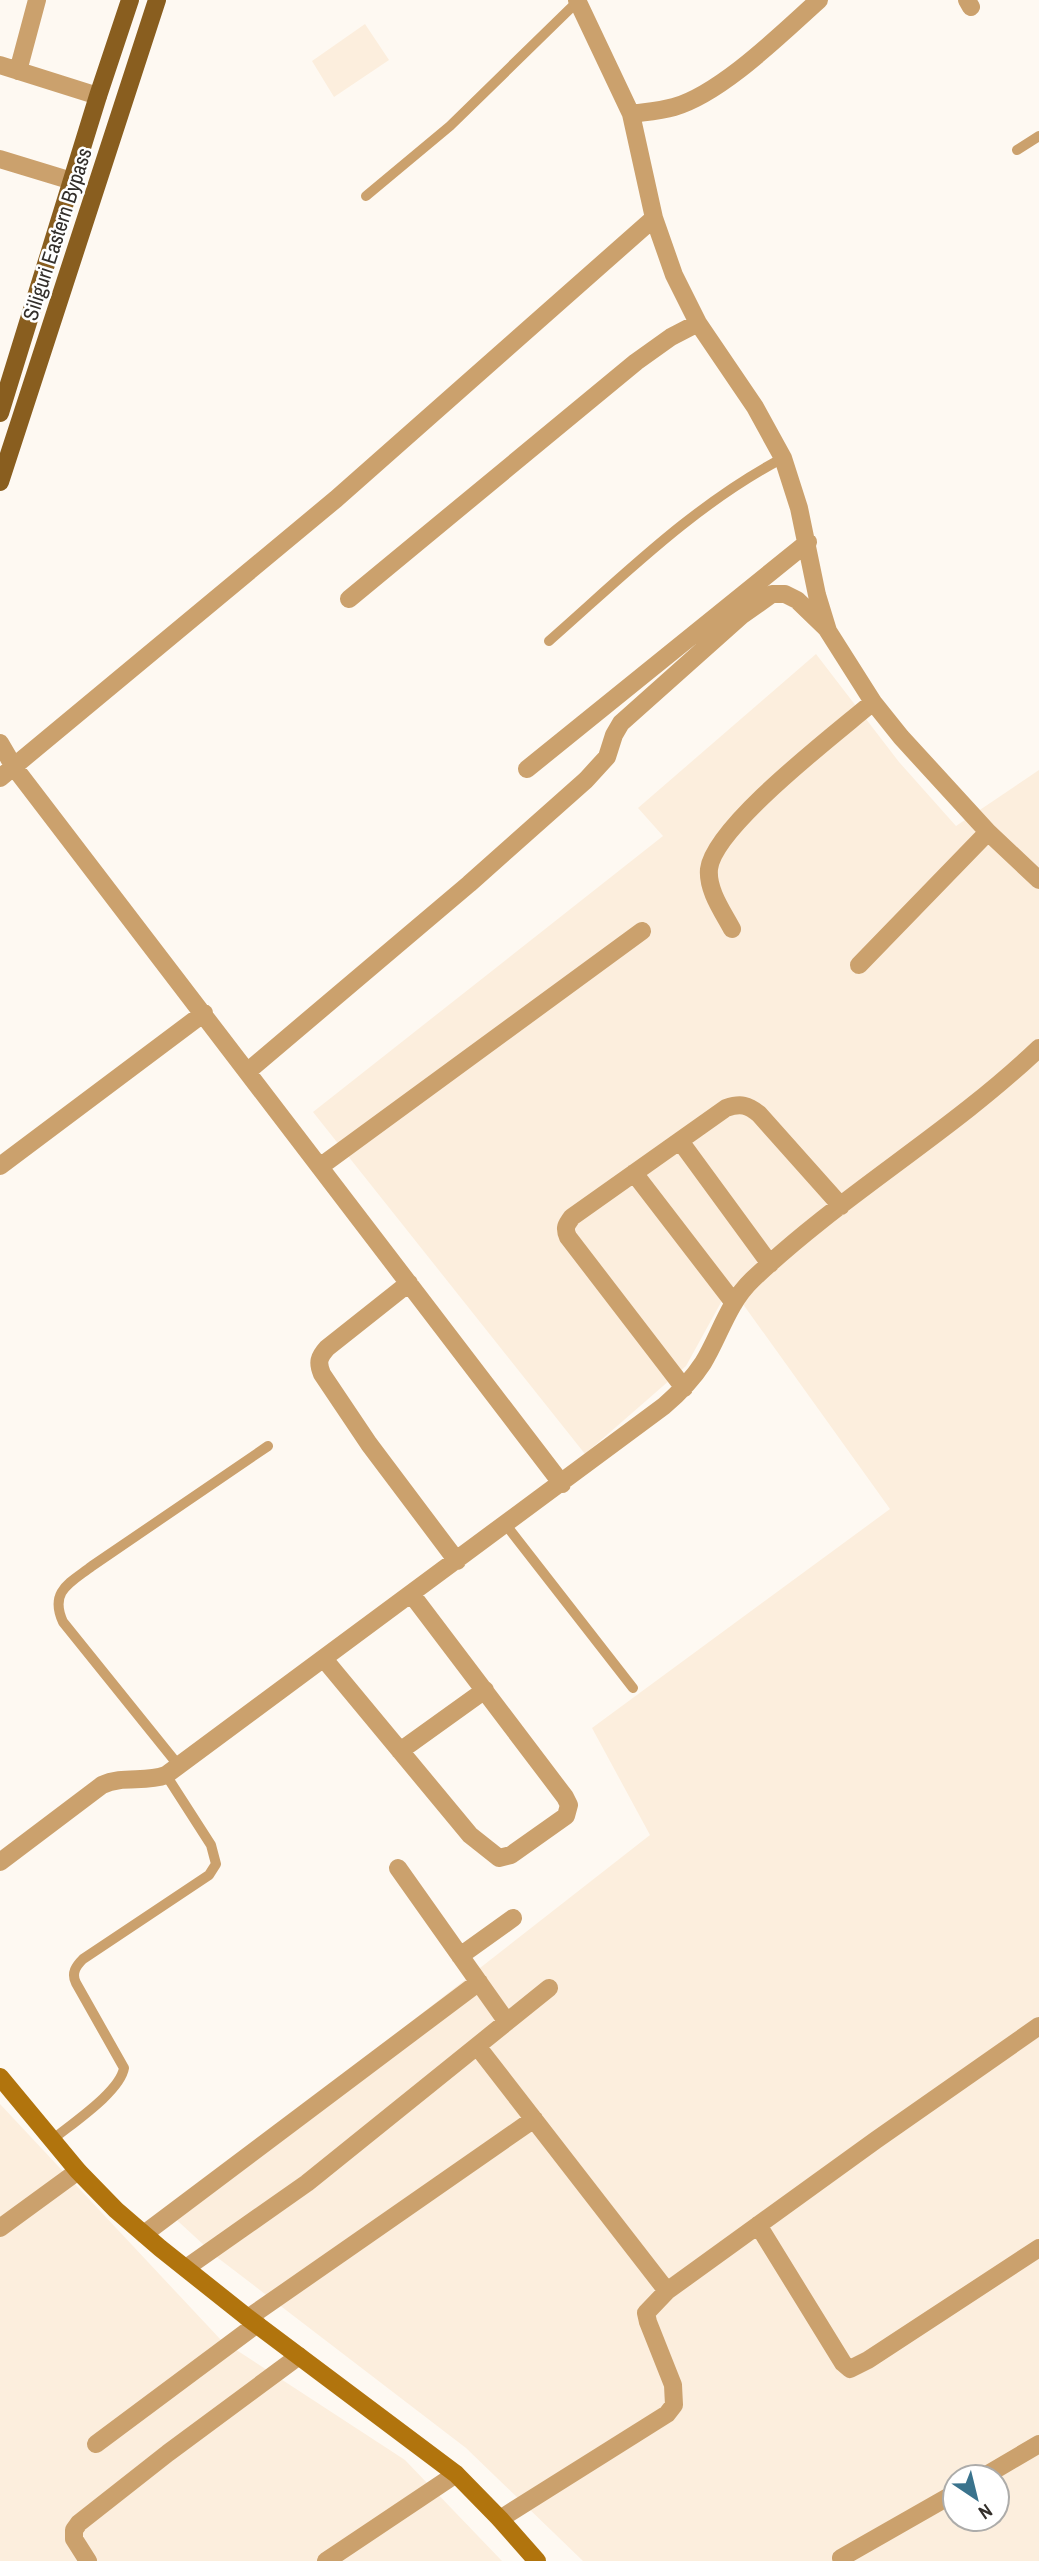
<svg xmlns="http://www.w3.org/2000/svg" width="1039" height="2561" font-family="'Archivo Narrow',sans-serif">
<style>
.built{fill:#fceedd;fill-rule:evenodd}
.lines{fill:none;stroke-linecap:round;stroke-linejoin:round}
.lane{stroke:#cba16d;stroke-width:10}
.street{stroke:#cba16d;stroke-width:18}
.secondary{stroke:#b1740d;stroke-width:18}
.primary{stroke:#895e1f;stroke-width:18}
.labels{text-anchor:middle;dominant-baseline:central;stroke-width:5;stroke-linejoin:round;paint-order:stroke}
.street-label{font-size:21px;fill:#332f2b;stroke:#fff}
</style>
<rect width="100%" height="100%" fill="#fef9f2"/>
<path class="built" d="M365,24L389,60L334,97L312,61Z
M816,654L899,762L956,826L1039,770V2561H583L466,2448L218,2258L168,2212L650,1835L592,1728L890,1509L730,1286L686,1366L585,1454L313,1112L663,836L638,808ZM955,2477H997V2519H955Z
M0,2104L221,2340L405,2460L502,2561H0Z"/>
<g class="lines">
<path class="lane" d="M1017,150L1039,136
M366,196L450,126L578,1
M549,641C623,576 695,504 783,458
M506,1525L633,1688
M179,1766L63,1622C49,1591 70,1583 92,1566L268,1446
M52,2140C71,2124 120,2092 124,2068L76,1983C71,1973 76,1966 83,1959L209,1875L216,1864L211,1845L166,1775"/>
<path class="street" d="M577,0L631,114L654,218L674,275L698,323L755,407L783,458L799,508L817,595L828,631L873,702L901,737L988,832L1039,880
M967,0L971,7
M0,65L98,96
M18,71L37,0
M631,114C645,112 660,111 674,107C722,93 782,33 819,0
M0,159L72,181
M349,599L636,362L671,337L698,323
M0,743L14,767L562,1484
M527,769L808,542
M0,778L336,499L654,218
M732,929C723,912 707,890 709,869C714,826 838,732 873,702
M859,965L988,832
M248,1071L469,884L586,780L607,757L614,735L621,723L741,616L772,594H785L797,600L826,628
M680,1141L770,1264
M0,1166L204,1013
M321,1166L642,931
M634,1173L734,1303
M409,1283L327,1348C319,1357 317,1362 322,1374L369,1444L457,1561
M684,1388L568,1237C564,1228 566,1225 572,1217L726,1108C741,1103 748,1105 759,1114L841,1206
M324,1659L470,1835L499,1858L511,1855L566,1816L569,1805L565,1797L412,1595
M400,1751L485,1690
M0,1862L102,1785C123,1775 145,1783 166,1775L664,1406C679,1393 692,1380 703,1363C720,1335 728,1303 752,1280C841,1195 950,1133 1039,1048
M398,1868L507,2022
M460,1956L513,1918
M477,2046L667,2291
M758,2225L843,2363L850,2369L868,2360L1039,2248
M0,2228L78,2171
M144,2234L479,1982
M186,2268L307,2183L549,1988
M248,2318L534,2119
M96,2444L257,2324
M983,2477L1039,2444
M500,2519L667,2414L674,2405L673,2385L648,2322L646,2313L667,2291L876,2140L1039,2026
M841,2558L955,2493
M88,2561L74,2539V2530L79,2523L168,2453L299,2356
M326,2561L456,2474"/>
<path class="secondary" d="M0,2077L78,2171L116,2210L160,2248L248,2318L456,2474L500,2519L537,2561"/>
<path class="primary" d="M0,413L98,96L130,0
M0,482L157,0"/>
</g>
<g class="labels">
<g class="street-label">
<text transform="translate(57 234) rotate(-72)">Siliguri Eastern Bypass</text>
</g>
</g>
<g transform="translate(976 2498) rotate(145)"><circle r="33" fill="#ffffff" stroke="#adacaa" stroke-width="2"/>
<path d="M0-5L12 26L0 18L-12 26Z" fill="#3a738d"/>
<text y="-10" font-size="19" font-weight="bold" text-anchor="middle" fill="#332f2b">N</text>
</g>
</svg>
